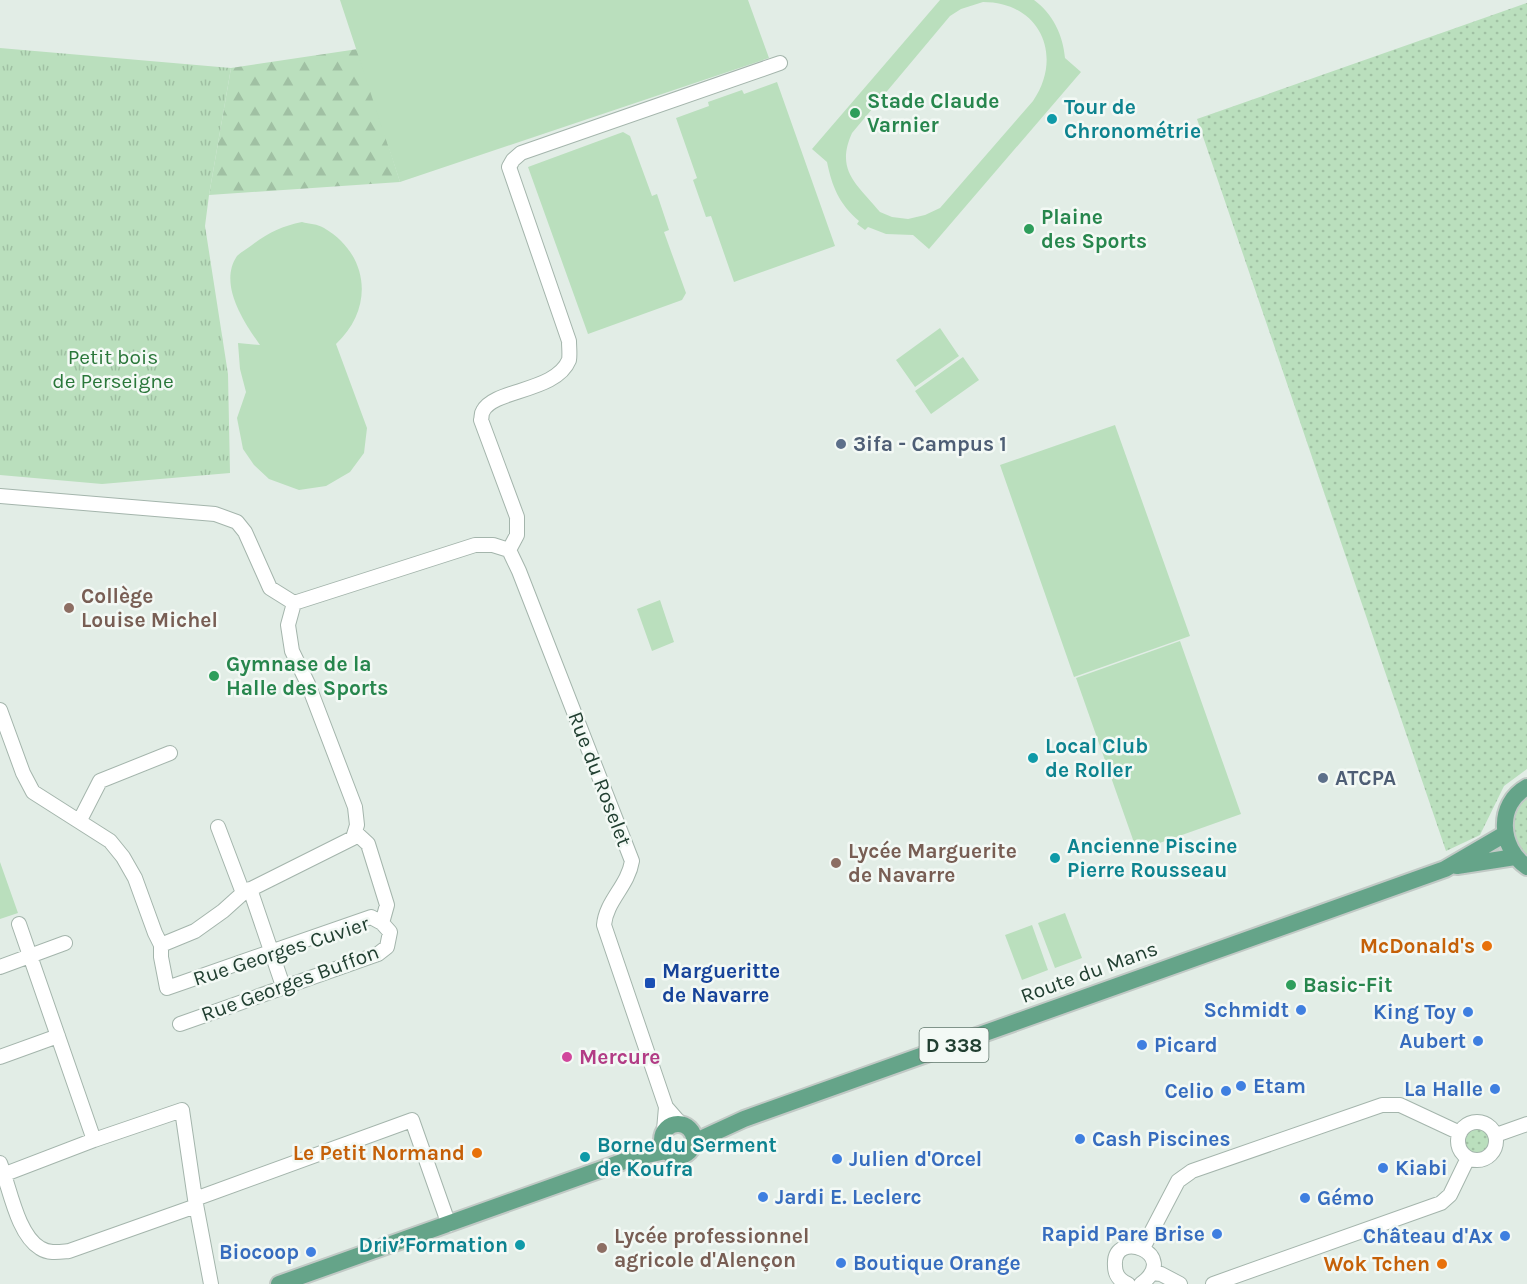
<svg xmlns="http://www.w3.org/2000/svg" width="1527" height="1284" font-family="Karla,sans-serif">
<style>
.grass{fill:url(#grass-dots)}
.forest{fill:url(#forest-firs)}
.park{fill:url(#park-tufts)}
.garden{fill:#badfbd;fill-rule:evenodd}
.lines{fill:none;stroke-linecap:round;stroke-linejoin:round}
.minor-casing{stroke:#a4b5ac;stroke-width:16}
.major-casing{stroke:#c1c9c5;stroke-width:20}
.minor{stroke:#fff;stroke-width:14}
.major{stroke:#65a489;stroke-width:16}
.leisure-dot{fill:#2e9e5b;stroke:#f3f9f5;stroke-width:2}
.culture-dot{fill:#0f9aa8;stroke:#f3f9f5;stroke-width:2}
.service-dot{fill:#5c6f8a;stroke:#f3f9f5;stroke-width:2}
.education-dot{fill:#8d6e63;stroke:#f3f9f5;stroke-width:2}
.food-dot{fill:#e8710a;stroke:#f3f9f5;stroke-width:2}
.transit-dot{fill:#1a4fb4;stroke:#f3f9f5;stroke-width:2}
.shop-dot{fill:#3f7fe0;stroke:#f3f9f5;stroke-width:2}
.hotel-dot{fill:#d1479c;stroke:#f3f9f5;stroke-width:2}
.labels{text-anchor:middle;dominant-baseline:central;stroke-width:5;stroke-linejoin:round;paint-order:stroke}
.shield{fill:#f3f9f5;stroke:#60776c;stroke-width:1.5}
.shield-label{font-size:20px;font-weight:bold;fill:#213f31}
.leisure-label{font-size:21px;font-weight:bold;fill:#27864d;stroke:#f3f9f5;text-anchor:start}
.culture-label{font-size:21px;font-weight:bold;fill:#0d838f;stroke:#f3f9f5;text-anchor:start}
.park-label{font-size:21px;fill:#2a773a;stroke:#f3f9f5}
.service-label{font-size:21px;font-weight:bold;fill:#4e5e75;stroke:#f3f9f5;text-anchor:start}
.education-label{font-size:21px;font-weight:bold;fill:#785e54;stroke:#f3f9f5;text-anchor:start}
.street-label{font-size:21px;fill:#213f31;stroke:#f3f9f5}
.food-label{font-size:21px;font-weight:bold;fill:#c56008;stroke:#f3f9f5;text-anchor:end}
.transit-label{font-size:21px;font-weight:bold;fill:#164399;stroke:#f3f9f5;text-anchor:start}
.shop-label{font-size:21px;font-weight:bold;fill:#366cbe;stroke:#f3f9f5;text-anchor:end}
.hotel-label{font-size:21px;font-weight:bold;fill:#b23c85;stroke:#f3f9f5;text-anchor:start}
</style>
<defs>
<pattern id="grass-dots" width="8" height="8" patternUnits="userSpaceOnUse" patternTransform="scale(1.5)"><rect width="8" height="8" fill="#badfbd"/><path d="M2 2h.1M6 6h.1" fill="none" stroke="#a0c0a3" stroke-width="1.8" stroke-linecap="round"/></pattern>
<pattern id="forest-firs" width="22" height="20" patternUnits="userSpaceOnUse" patternTransform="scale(1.5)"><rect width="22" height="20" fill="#badfbd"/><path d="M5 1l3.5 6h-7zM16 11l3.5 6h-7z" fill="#a0c0a3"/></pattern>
<pattern id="park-tufts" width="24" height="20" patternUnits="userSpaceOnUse" patternTransform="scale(1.5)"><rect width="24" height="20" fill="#badfbd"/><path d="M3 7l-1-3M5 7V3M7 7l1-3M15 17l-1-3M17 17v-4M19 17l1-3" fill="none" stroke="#a0c0a3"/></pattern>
</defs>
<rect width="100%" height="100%" fill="#e2ede6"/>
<path class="grass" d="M1527,3V769L1504,786L1480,835L1446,851L1197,119Z
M1527,797V856C1507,840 1511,814 1527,797Z
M1463 1141a14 14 0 1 1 28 0a14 14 0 1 1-28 0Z"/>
<path class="forest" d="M358,49L400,182L209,195L231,68Z"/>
<path class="park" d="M0,48L231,68L209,195L205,226L228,374L230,473L102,484L0,475Z"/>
<path class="garden" d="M340,0H748L769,58L400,182Z
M940,0H1034C1053,14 1063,35 1065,58L1081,72L929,249L913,235L886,234L868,227L865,230L857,224L859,221C839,204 832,186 827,162L812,149ZM983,2C1040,2 1064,56 1033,101L940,208L925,215L908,219L892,217L880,212C857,184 835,171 852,133L950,16L961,9Z
M777,82L835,246L734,282L711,216L706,217L693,180L697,178L676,118L709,106L708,102L742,90L744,94Z
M623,132L630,136L652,196L657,194L669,230L664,232L686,293L682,300L588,334L528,167Z
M302,222C309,224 318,224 324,228C370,255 374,309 336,344L367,428L364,453L350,472L326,486L299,490L269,479L254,465L243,449L237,418L246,392L240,369L238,343L260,345C244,322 218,284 237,256C241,252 248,248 252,245C268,233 282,226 302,222Z
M940,328L959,356L915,387L896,360Z
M963,357L979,380L931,414L915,391Z
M1115,425L1190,636L1074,677L1000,465Z
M660,600L674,642L652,651L637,609Z
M1180,641L1241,814L1137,851L1076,678Z
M0,862L18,913L0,919Z
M1065,913L1082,958L1055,968L1038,923Z
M1032,925L1048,970L1022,980L1005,935Z"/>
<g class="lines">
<g class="minor-casing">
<path id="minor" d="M0,496L215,514L237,522L245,532L270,588L294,603
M509,550L517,535V517L481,420C482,417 481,414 483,411C494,389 556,392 569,360C570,355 569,347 569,341L509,167L513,160L521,153L780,63
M294,603L475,545H493L509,550L519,571L632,861C628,886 606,901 604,925L666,1107L680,1123
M0,710L23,773L33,792L110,841L123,857L135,878L155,933L161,945V957L167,988L371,917L382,923L390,932L387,947L378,954L180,1024
M80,820L100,781L170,753
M218,827L243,893
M355,832L368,844L387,905L382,923
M250,889L283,986
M19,924L94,1140
M161,945L195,931L223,911L243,893L353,838L357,825L355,807L308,684L292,651L288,625L294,603
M0,967L65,943
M0,1057L58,1036
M1458 1141a19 19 0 1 1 38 0a19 19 0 1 1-38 0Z
M664,1130L666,1107
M1496,1135L1527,1124
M0,1163C10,1188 17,1234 40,1248C49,1254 59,1252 69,1251L196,1206
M0,1176L94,1140L182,1110L195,1199L211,1284
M195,1199L412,1120L449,1225
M1143,1248L1178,1181L1192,1171L1382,1105H1400L1460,1133
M1152,1273L1161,1274L1180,1284
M1128,1284C1120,1281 1115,1275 1115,1266C1112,1227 1182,1254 1141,1284
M1213,1284L1441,1203L1450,1195L1466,1162L1471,1159"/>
</g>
<g class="major-casing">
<path id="major" d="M1527,787C1496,804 1499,848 1527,867
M1457,866L1515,857
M662 1140a16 16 0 1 1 32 0a16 16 0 1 1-32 0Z
M694,1142L744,1119L1445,869L1505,834
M279,1284L633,1158L666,1151"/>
</g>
<use href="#minor" class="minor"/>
<use href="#major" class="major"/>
</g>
<g class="leisure-dot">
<circle cx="855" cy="113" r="6"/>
<circle cx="1029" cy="229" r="6"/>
<circle cx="214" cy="676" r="6"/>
<circle cx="1291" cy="985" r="6"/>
</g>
<g class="culture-dot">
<circle cx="1052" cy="119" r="6"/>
<circle cx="1033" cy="758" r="6"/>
<circle cx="1055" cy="858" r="6"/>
<circle cx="585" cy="1157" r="6"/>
<circle cx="520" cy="1245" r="6"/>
</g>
<g class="service-dot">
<circle cx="841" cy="444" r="6"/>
<circle cx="1323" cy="778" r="6"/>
</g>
<g class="education-dot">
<circle cx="69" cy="608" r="6"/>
<circle cx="836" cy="863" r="6"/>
<circle cx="602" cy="1248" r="6"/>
</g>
<g class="food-dot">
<circle cx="1487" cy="946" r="6"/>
<circle cx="477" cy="1153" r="6"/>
<circle cx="1442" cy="1264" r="6"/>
</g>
<rect class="transit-dot" x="644" y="977" width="12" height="12" rx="3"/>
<g class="shop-dot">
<circle cx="1301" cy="1010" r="6"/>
<circle cx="1468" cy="1012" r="6"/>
<circle cx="1478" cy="1041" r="6"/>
<circle cx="1142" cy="1045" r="6"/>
<circle cx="1241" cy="1086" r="6"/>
<circle cx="1495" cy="1089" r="6"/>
<circle cx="1226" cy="1091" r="6"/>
<circle cx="1080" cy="1139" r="6"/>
<circle cx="837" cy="1159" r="6"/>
<circle cx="1383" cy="1168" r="6"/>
<circle cx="763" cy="1197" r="6"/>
<circle cx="1305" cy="1198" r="6"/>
<circle cx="1217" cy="1234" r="6"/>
<circle cx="1505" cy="1236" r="6"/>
<circle cx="311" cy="1252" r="6"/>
<circle cx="841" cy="1263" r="6"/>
</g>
<circle class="hotel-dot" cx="567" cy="1057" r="6"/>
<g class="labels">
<rect class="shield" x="919.5" y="1028" width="69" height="34" rx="4.5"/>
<g class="shield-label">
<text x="954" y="1045">D 338</text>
</g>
<g class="leisure-label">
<text x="867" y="101">Stade Claude<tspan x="867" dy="24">Varnier</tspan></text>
<text x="1041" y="217">Plaine<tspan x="1041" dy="24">des Sports</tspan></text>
<text x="226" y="664">Gymnase de la<tspan x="226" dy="24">Halle des Sports</tspan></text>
<text x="1303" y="985">Basic-Fit</text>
</g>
<g class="culture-label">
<text x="1064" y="107">Tour de<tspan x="1064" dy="24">Chronométrie</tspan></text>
<text x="1045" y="746">Local Club<tspan x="1045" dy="24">de Roller</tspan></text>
<text x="1067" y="846">Ancienne Piscine<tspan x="1067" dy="24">Pierre Rousseau</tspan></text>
<text x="597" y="1145">Borne du Serment<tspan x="597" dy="24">de Koufra</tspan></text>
<text x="508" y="1245" text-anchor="end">Driv’Formation</text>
</g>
<g class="park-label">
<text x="113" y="357">Petit bois<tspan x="113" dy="24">de Perseigne</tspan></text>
</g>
<g class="service-label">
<text x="853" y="444">3ifa - Campus 1</text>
<text x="1335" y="778">ATCPA</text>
</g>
<g class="education-label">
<text x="81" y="596">Collège<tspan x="81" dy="24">Louise Michel</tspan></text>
<text x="848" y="851">Lycée Marguerite<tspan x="848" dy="24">de Navarre</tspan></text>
<text x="614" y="1236">Lycée professionnel<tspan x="614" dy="24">agricole d'Alençon</tspan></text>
</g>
<g class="street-label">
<text transform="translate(600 779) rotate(69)">Rue du Roselet</text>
<text transform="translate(281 951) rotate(-18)">Rue Georges Cuvier</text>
<text transform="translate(1089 972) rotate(-20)">Route du Mans</text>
<text transform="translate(290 983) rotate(-20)">Rue Georges Buffon</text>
</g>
<g class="food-label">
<text x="1475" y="946">McDonald's</text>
<text x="465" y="1153">Le Petit Normand</text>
<text x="1430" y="1264">Wok Tchen</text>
</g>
<g class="transit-label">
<text x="662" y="971">Margueritte<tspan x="662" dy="24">de Navarre</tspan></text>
</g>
<g class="shop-label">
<text x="1289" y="1010">Schmidt</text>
<text x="1456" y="1012">King Toy</text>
<text x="1466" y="1041">Aubert</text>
<text x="1154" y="1045" text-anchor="start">Picard</text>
<text x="1253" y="1086" text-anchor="start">Etam</text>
<text x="1483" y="1089">La Halle</text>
<text x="1214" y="1091">Celio</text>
<text x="1092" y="1139" text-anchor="start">Cash Piscines</text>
<text x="849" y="1159" text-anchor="start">Julien d'Orcel</text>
<text x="1395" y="1168" text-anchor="start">Kiabi</text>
<text x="775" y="1197" text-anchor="start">Jardi E. Leclerc</text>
<text x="1317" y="1198" text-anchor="start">Gémo</text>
<text x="1205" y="1234">Rapid Pare Brise</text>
<text x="1493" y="1236">Château d'Ax</text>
<text x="299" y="1252">Biocoop</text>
<text x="853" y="1263" text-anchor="start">Boutique Orange</text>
</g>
<g class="hotel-label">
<text x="579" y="1057">Mercure</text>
</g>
</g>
</svg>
